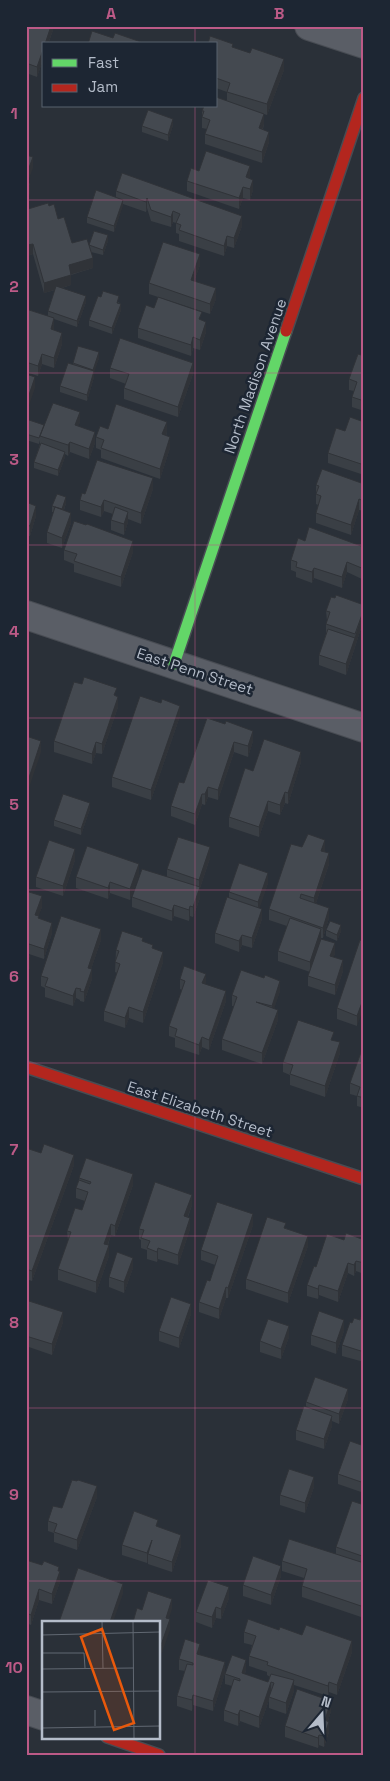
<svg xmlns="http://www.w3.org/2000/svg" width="390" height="1781" font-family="'Space Grotesk',sans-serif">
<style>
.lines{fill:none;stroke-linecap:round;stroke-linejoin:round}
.street-casing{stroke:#484c53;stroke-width:30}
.fast-casing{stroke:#484c53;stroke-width:14}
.jam-casing{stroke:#484c53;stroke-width:14}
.street{stroke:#5a5e66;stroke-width:28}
.fast{stroke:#63d668;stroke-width:11}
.jam{stroke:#b3261e;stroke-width:11}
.wall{fill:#3a3f45}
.shaded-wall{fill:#303338}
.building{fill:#444950;stroke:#303338}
.grid{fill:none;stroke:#bc5a87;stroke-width:1;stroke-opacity:0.55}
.labels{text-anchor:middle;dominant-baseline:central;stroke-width:5;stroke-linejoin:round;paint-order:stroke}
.street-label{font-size:15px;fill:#b4bcc9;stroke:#1d2633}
.inset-road{fill:none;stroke:#616872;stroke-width:1}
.view{fill:#e8590c;fill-opacity:0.15;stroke:#e8590c;stroke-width:2.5}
.inset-edge{fill:none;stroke:#b4bcc9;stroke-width:2.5}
.neatline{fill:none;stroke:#bc5a87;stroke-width:2}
.grid-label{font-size:16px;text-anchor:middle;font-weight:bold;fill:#bc5a87}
</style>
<rect width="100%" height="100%" fill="#2a3038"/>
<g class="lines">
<g class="street-casing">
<path id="street" d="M309,26L364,44
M26,615L364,728
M26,1710L44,1716"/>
</g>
<g class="fast-casing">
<path id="fast" d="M174,664L286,331"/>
</g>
<g class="jam-casing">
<path id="jam" d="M286,331L364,98
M26,1067L364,1179
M107,1737L159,1755"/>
</g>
<use href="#street" class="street"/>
<use href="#fast" class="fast"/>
<use href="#jam" class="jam"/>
</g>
<path class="wall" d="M26,26H53V30L37,77L26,73Z
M216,44L233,47L284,70L267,115L264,114V124L263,129L269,142L262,163L205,144V134L207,129L202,128V111L227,101V92L216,88Z
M173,125L168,141L142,132V126Z
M199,171L250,176L249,178L253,190L250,200L243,198L239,209L187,191V181Z
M122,173L242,226L234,248L227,246L224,256L179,241V234L176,233V223L173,222L171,227L151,221L147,208L146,212L123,204L114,232L87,223V217L116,197V191Z
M49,206L58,219L72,243L89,245L108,241L103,255L91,252L93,268L71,275V285L62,288L86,302L77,327L54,319V330L62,344L54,368L42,364L38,376L26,372V309L48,316V311L55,290L44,293L33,254L27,256L26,214Z
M200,265L194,281L216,299L210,314L149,294V283Z
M119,302L121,310L112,334L89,326V320Z
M154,308L206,332L200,350L193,348L191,356L138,338V328Z
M364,356V411L352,407V397L354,391L349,390V379Z
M99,358L94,371V377L87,401L60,392V386L73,364V363Z
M110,368L193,374L178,417L124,399V388L126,384L110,378Z
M26,419L44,427L80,422L78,426L95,443L89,459L70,452L68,456L65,454V457L58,476L34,468V462L40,444V440L39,444L26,440Z
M364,422V475L328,463V453L345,431Z
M108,429L167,432L166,436L170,448L160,479L101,458V450L96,448V437Z
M364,484V511L359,510L351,535L316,523V513L318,505L316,504V485Z
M153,489L141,524L128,519V522L124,535L111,530V520L113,514L104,511L101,517L80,510V500L85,494Z
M26,502L36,516L30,536H27Z
M66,503L64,510L71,523L62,548L47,543V532L54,512H52V506Z
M305,541L364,547V580L347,572L342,588L314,578L312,583L296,577V572L291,570V560Z
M64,550L133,552L121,587L74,572V564L64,560Z
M364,605V619L346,675L319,665V655L326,634V624L327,621L326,611Z
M117,696L118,707L102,754L96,753L92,764L54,752V741Z
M180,716L151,800L112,787V777Z
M207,718L253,741L248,757L234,752L218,800L208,797L205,805L202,804L195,825L171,816V806L184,783Z
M301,762L288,804L285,803L280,815L268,811L259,837L229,827V817L253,771Z
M90,809L81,835L54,826V820Z
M364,840V859L361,858V847Z
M302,847L325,851L329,864L316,903L329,918L323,938H321V939L335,954L333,957L343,971L335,995L308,986V976L310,972L278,961V951L287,926L269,920V909Z
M210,858L200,888V898L193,917L190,916L189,921L174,916L172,921L132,907V897L167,877V869Z
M75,860L63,896L36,887V877Z
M139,875L130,900L110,893L108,899L76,888V877Z
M268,883L259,908L262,919L252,948L242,945L239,952L215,943V933L229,897V892Z
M26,891L42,907L38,916L39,918L52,933L44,959L29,954L28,956L30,967L26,977Z
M326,930L341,931L337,941L326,936Z
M101,940L91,969L92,979L84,1002L80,1001V1000L76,998L73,1006L45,997V988L41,986V976Z
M143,941L153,948L163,962L143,1023L129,1018L125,1028L104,1021V1011L117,973L115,972L116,950Z
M364,941L357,1026L337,1019V1008Z
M180,979L206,984L226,1001L209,1050L202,1047L199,1055L175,1047V1038L169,1036V1026L182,990L180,989Z
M280,991L274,1008L278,1020L262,1064L222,1050V1039L234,1006H232V995Z
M334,1041L340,1053L325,1097L290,1085V1075L283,1072V1062Z
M364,1044V1108L357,1106V1096L350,1094V1083Z
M26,1148L74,1165L32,1281L26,1279Z
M79,1178L133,1185L115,1236L111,1235L108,1245L109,1256L96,1293L58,1280V1269L68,1241L67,1231L82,1210L85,1201L76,1198V1188L79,1180Z
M192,1205L188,1217L190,1229L178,1265L158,1259L157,1262L147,1259V1250L141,1248V1240L139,1239V1229Z
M253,1225L228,1298H226L219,1319L199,1312V1302L210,1281L215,1265L201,1260V1250Z
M286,1228L308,1246L288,1303L246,1289V1279Z
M344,1240H364V1274L356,1271L354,1276L348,1273L338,1302L319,1295L318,1299L307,1296V1285L316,1267Z
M133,1268L124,1293L109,1287V1277Z
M26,1308L63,1322L52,1355L26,1346Z
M191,1314L179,1348L159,1341V1331Z
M364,1318V1362L342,1356V1345L352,1323L360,1320Z
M344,1331L336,1354L311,1345V1335Z
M289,1337L281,1359L260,1352V1341Z
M348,1399L339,1424L332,1421V1426L324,1449L296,1440V1430L306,1407V1402Z
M364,1446V1493L338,1484V1474Z
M314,1487L305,1513L280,1505V1495Z
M97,1497L77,1550L54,1542V1533L48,1531V1521L62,1508Z
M364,1505L363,1563L364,1618L302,1597V1586L304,1578L282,1571V1561L336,1554V1547Z
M158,1527L181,1546L172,1572L148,1564V1561L147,1563L122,1555V1545Z
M26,1560L59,1571L60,1582L52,1604L39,1600L31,1625L26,1623Z
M281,1576L271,1605L243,1596V1585Z
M229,1598L221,1619L216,1618L212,1628L196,1622V1612Z
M279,1630L352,1652L337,1695L329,1692L328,1696L294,1685V1691L286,1714L269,1708V1700L259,1728L240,1721L238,1726L224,1721V1710L232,1686L225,1684V1674L246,1670L245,1674L268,1682L270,1677L267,1675V1672L249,1666V1656L252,1645L244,1643V1632Z
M200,1655L225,1673L213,1711L193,1705L192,1711L177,1706V1696L185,1671L179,1670V1659Z
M331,1711L328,1721L329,1732L324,1747L319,1745L318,1748L285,1737V1726Z"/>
<path class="shaded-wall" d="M51,26H53V30L48,44H45Z
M44,47V57L37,77V67Z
M284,59V70L267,115V104Z
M264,114V124L259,139V128Z
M173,119V125L168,141V135Z
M269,132V142L262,163V152Z
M33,157V168L26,186V176Z
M250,166V176L246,188V177Z
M253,180V190L250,200V189Z
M30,184V194L26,205V195Z
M243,187V198L239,209V198Z
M147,198V208L146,212V202Z
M123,200V206L114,232V226Z
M173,211V222L171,227V217Z
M242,216V226L234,248V238Z
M108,235V241L103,255V250Z
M227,236V246L224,256V246Z
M33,244V254L27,256V245Z
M200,254V265L191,290V280Z
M93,258V268L69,275V265Z
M71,275V285L44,293V283Z
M216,288V299L210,314V304Z
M86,296V302L77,327V321Z
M121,304V310L112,334V328Z
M54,318V329L51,340V329Z
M206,322V332L200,350V340Z
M62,333V344L54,368V358Z
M193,337V348L191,356V345Z
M99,352V358L93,376V370Z
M42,354V364L38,376V366Z
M193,363V374L178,417V407Z
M94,371V377L87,401V395Z
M35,377V388L26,414V404Z
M80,412V422L75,436V425Z
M167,422V432L162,445V434Z
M95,432V443L89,459V449Z
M170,437V448L160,479V469Z
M70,442V452L68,456V445Z
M65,452V457L58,476V470Z
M153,478V489L141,524V513Z
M66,497V503L62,515V509Z
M359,499V510L351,535V525Z
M104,500V511L101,517V507Z
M36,506V516L30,536V526Z
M128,512V522L124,535V524Z
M71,513V523L62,548V538Z
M27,525V536L26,539V528Z
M133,541V552L121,587V577Z
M347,562V572L342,588V577Z
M314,568V578L312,583V572Z
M364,609V619L346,675V664Z
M118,697V707L102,754V744Z
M180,706V716L151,800V790Z
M253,731V741L248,757V746Z
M41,741V752L27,794V784Z
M96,742V753L92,764V754Z
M234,742V752L218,800V790Z
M301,752V762L288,804V793Z
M208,787V797L205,805V794Z
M285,792V803L280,815V805Z
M202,794V804L195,825V814Z
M268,801V811L259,837V827Z
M90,803V809L81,835V829Z
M325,840V851L321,861V851Z
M210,847V858L200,888V898L193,917V907L199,890V880Z
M75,849V860L63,896V886Z
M329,853V864L314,909V898Z
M139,864V875L130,900V889Z
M268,873V883L258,913V902Z
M110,882V893L108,899V888Z
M42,896V907L35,926V915Z
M174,905V916L172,921V911Z
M190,906V916L189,921V910Z
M329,908V918L323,938V928Z
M262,909V919L252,948V938Z
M52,923V933L44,959V949Z
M341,925V931L337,941V935Z
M101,929V940L88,978V968Z
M321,929V940L310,972V962Z
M242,935V945L239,952V941Z
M335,943V954L330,966V956Z
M29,944V954L26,962V952Z
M163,952V962L143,1023V1012Z
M30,956V967L26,977V966Z
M343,960V971L335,995V985Z
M92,969V979L84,1002V992Z
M206,974V984L202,983Z
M280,981V991L272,1016V1006Z
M76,988V998L73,1006V996Z
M226,991V1001L209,1050V1040Z
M364,997V1007L357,1026V1016Z
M129,1007V1018L125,1028V1018Z
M278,1010V1020L262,1064V1053Z
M202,1037V1047L199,1055V1045Z
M340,1042V1053L325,1097V1086Z
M74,1155V1165L32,1281V1271Z
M133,1174V1185L115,1236V1226Z
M192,1195V1205L184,1226V1216Z
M253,1214V1225L228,1298V1288Z
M190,1218V1229L178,1265V1255Z
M111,1224V1235L104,1254V1244Z
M308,1236V1246L288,1303V1293Z
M109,1245V1256L96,1293V1282Z
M158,1248V1259L157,1262V1252Z
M133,1258V1268L124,1293V1282Z
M356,1261V1271L354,1276V1265Z
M348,1263V1273L338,1302V1291Z
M319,1285V1295L318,1299V1289Z
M226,1287V1298L219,1319V1309Z
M191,1304V1314L179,1348V1338Z
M63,1312V1322L52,1355V1344Z
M344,1320V1331L336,1354V1343Z
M289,1326V1337L281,1359V1349Z
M348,1389V1399L339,1424V1414Z
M332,1416V1426L324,1449V1439Z
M314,1477V1487L305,1513V1503Z
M97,1486V1497L77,1550V1540Z
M181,1535V1546L172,1572V1562Z
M152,1540L148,1554V1561L147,1563V1553Z
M364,1551V1561L362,1566V1556Z
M281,1566V1576L271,1605V1595Z
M59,1567L60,1582L52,1604V1594Z
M123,1584V1594L113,1622H110Z
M229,1587V1598L221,1619V1609Z
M39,1589V1600L31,1625V1615Z
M172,1599V1609L166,1628V1618Z
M216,1607V1618L212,1628V1617Z
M170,1619V1630L159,1661V1651Z
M352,1641V1652L337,1695V1685Z
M200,1644V1654L197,1664V1654Z
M246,1660V1670L242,1684V1673Z
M225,1662V1673L213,1711V1701Z
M294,1680V1691L286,1714V1703Z
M271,1682V1693L269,1697V1700L259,1728V1717Z
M329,1682V1692L328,1696V1686Z
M193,1695V1705L192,1711V1700Z
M331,1701V1711L325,1731V1720Z
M240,1710V1721L238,1726V1715Z
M329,1722V1732L324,1747V1736Z
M319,1735V1745L318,1748V1738Z"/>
<path class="building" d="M26,26H51L45,44H44V47L37,67L26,63Z
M92,31L113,38L115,33L147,44H88Z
M210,36L233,44L232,47L250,53L252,48L284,59L267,104L227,92L230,83L216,78V44H208Z
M216,97L264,114L259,128L269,132L262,152L205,134L210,120L202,117L204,111H202L204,106H216Z
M148,110L173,119L168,135L142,126Z
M206,151L250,166L246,177L253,180L250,189L243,187L239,198L187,181L191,168L199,171Z
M26,155L33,157L26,176Z
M122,173L242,216L234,238L227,236L224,246L179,230L181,225L176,223L180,214L173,211L171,217L151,210L147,198L146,202L116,191Z
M26,182L30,184L26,195Z
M96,190L123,200L114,226L87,217Z
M48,203L49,206L54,204L58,219L64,217L72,243L87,239L93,258L69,265L71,275L44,283L33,244L27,245L26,244V218H27L26,214L28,209Z
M94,231L108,235L103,250L89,245Z
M163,242L200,254L191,280L216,288L210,304L149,283Z
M56,286L86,296L77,321L48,311Z
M103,291L119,296L117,303L121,304L112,328L89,320L98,296L101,297Z
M158,297L202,312L199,319L206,322L200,340L193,337L191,345L138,328L146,305L154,308Z
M26,309L54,318L51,329L62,333L54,358L42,354L38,366L26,362Z
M120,338L193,363L178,407L124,388L129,374L110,368Z
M78,346L99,352L93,370L73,363Z
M358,354L364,356V401L352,397L357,382L349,379Z
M68,363L94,371L87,395L60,386Z
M26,374L35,377L26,404Z
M53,403L80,412L75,425L95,432L89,449L70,442L68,445L40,436Z
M116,404L167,422L162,434L170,437L160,469L101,448L104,440L96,437L100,426L108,429Z
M350,417L364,422V465L328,453L336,428L345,431Z
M26,419L44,425L39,438L26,434Z
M41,443L65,452L58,470L34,462Z
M97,460L153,478L141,513L104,500L101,507L80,500L82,493L85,494Z
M322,469L364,484V501L359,499L351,525L316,513L321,496L316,494L319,486L316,485Z
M57,494L66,497L62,509L52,506Z
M26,502L36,506L30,526L27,525L26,528Z
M55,507L71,513L62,538L47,532Z
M115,507L128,512L124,524L111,520Z
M74,521L86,525L87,524L133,541L121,577L74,561L77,554L64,550Z
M309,527L364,547V569L347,562L342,577L314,568L312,572L296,567L297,562L291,560L298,538L305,541Z
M336,595L364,605V609L355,634L326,624L330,612L326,611L331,597L335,598Z
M328,629L355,638L346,664L319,655Z
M84,677L117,688L114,695L118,697L102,744L96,742L92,754L54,741L74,682L82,684Z
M140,696L161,703L162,699L180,706L151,790L112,777Z
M207,718L225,724L226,721L253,731L248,746L234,742L218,790L208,787L205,794H202L195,814L171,806L179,782L184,783Z
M26,736L41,741L27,784H26Z
M264,739L301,752L288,793L285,792L280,805L268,801L259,827L229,817L245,768L253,771Z
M63,794L90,803L81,829L54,820Z
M308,834L325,840L321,851L329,853L314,898L301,894L300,898L329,908L323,928L269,909L291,844L302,847Z
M178,837L210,847L199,880L167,869Z
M49,840L75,849L63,886L36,877Z
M364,840V848L361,847Z
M87,846L139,864L130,889L110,882L108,888L76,877Z
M239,863L268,873L258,902L229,892Z
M142,869L200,887L193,907L190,906L189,910L174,905L172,911L132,897Z
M26,891L42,896L35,915L39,916L38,918L52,923L44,949L29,944L26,952Z
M227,897L262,909L252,938L242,935L239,941L215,933Z
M61,916L101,929L88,968L92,969L84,992L80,991L81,989L76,988L73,996L45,986L48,978L41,976Z
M290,918L321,929L310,962L278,951Z
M330,921L341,925L337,935L326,930Z
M122,931L143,938L142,941L153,945L152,948L163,952L143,1012L129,1007L125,1018L104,1011L120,964L115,962L119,951L116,950Z
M321,939L335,943L330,956L343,960L335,985L308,976Z
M360,940L364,941V997L357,1016L337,1008Z
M26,955L30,956L26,966Z
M184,966L206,974L202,983L226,991L209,1040L202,1037L199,1045L175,1036L177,1029L169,1026L185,981L180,979Z
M241,970L264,978L265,975L280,981L272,1006L256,1002L278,1010L262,1053L222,1039L237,997L232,995Z
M298,1020L334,1032L331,1040L340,1042L325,1086L290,1074L293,1065L283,1062Z
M364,1044V1098L357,1096L360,1087L350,1083Z
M44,1144L74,1155L32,1271L26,1269V1148L41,1153Z
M86,1158L133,1174L115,1226L111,1224L104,1244L109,1245L96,1282L58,1269L71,1232L67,1231L75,1208L82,1210L88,1192L76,1188L79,1180L90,1184L91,1182L79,1178Z
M155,1182L192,1195L184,1216L190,1218L178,1255L158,1248L157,1252L147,1248L150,1241L141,1238L144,1230L139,1229Z
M217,1202L253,1214L228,1288L226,1287L219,1309L199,1302L207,1280L210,1281L218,1256L201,1250Z
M267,1217L286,1223L284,1228L308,1236L288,1293L246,1279Z
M346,1233L364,1240V1263L356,1261L354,1265L348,1263L338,1291L319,1285L318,1289L307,1285L314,1266L316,1267L327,1234L344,1240Z
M117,1252L133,1258L124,1282L109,1277Z
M171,1297L191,1304L179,1338L159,1331Z
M29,1301L63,1312L52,1344L26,1336V1308Z
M319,1311L344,1320L336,1343L311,1335Z
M361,1317L364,1318V1352L342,1345L350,1322L352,1323L354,1318L360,1320Z
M268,1319L289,1326L281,1349L260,1341Z
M315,1377L348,1389L339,1414L306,1402Z
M304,1406L332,1416L324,1439L296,1430Z
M350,1441L364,1446V1483L338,1474Z
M289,1469L314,1477L305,1503L280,1495Z
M72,1480L77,1481L78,1480L97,1486L77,1540L54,1532L57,1524L48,1521L53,1506L62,1508Z
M352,1501L364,1505V1551L362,1556L336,1547Z
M134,1511L158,1520L156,1526L181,1535L172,1562L148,1554L152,1540L147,1553L122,1545Z
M289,1539L364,1563V1607L302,1586L307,1569L282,1561Z
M253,1556L281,1566L271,1595L243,1585Z
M26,1560L42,1565L44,1561L59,1567L58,1571H60L52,1594L39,1589L31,1615L26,1613Z
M78,1568L123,1584L110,1622H59Z
M208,1580L229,1587L221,1609L216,1607L212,1617L196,1612Z
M148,1591L172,1599L166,1618L170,1619L159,1651V1622H133L137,1608L142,1610Z
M248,1619L279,1630L280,1627L302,1635L306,1625L352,1641L337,1685L329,1682L328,1686L267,1665L268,1662L249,1656L256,1636L244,1632Z
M185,1639L200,1644L197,1654L225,1662L213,1701L193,1695L192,1700L177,1696L187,1664L193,1665V1663L179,1659Z
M232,1655L246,1660L242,1673L268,1682L271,1674L294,1680L286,1703L269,1697L274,1683L271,1682L259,1717L240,1710L238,1715L224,1710L234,1679L240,1681V1679L225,1674Z
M297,1689L331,1701L325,1720L329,1722L324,1736L319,1735L318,1738L285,1726Z"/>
<path class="grid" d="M195,26V44M195,106V1755M26,200H364M26,373H364M26,545H364M26,718H364M26,890H364M26,1063H364M26,1236H364M26,1408H364M26,1581H364"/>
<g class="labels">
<g class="street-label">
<text transform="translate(255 376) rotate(-71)">North Madison Avenue</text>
<text transform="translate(195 671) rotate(18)">East Penn Street</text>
<text transform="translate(200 1109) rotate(18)">East Elizabeth Street</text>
</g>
</g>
<g transform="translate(42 1621)">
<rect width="118" height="118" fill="#2a3038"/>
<path class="inset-road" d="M60,0L61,47M91,0L92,117M0,14L118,11M0,32H42L43,47M0,48L92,47M0,71L118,70M53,89V105M0,107L118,105"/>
<path class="view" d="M60,8L92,102L72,109L39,16Z"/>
<rect width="118" height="118" class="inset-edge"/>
</g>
<rect width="390" height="1781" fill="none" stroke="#1d2633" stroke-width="55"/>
<rect x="42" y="42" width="175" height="65" fill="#1d2633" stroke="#59626f"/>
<rect x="52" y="59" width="25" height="8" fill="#63d668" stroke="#59626f"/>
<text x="88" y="68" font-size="15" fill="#b4bcc9">Fast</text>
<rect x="52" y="84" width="25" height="8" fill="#b3261e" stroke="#59626f"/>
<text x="88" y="92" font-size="15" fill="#b4bcc9">Jam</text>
<g transform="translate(322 1714) rotate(19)" stroke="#1d2633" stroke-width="4" paint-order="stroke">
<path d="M0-4L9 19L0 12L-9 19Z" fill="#b4bcc9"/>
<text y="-8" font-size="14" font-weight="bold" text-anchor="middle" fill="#b4bcc9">N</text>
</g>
<rect x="28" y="28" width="334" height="1726" class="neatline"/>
<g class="grid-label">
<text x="111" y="19">A</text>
<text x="279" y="19">B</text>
<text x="14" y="119">1</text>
<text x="14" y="292">2</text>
<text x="14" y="465">3</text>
<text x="14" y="637">4</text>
<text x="14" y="810">5</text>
<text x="14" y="982">6</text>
<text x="14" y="1155">7</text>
<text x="14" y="1328">8</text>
<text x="14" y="1500">9</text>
<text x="14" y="1673">10</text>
</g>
</svg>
